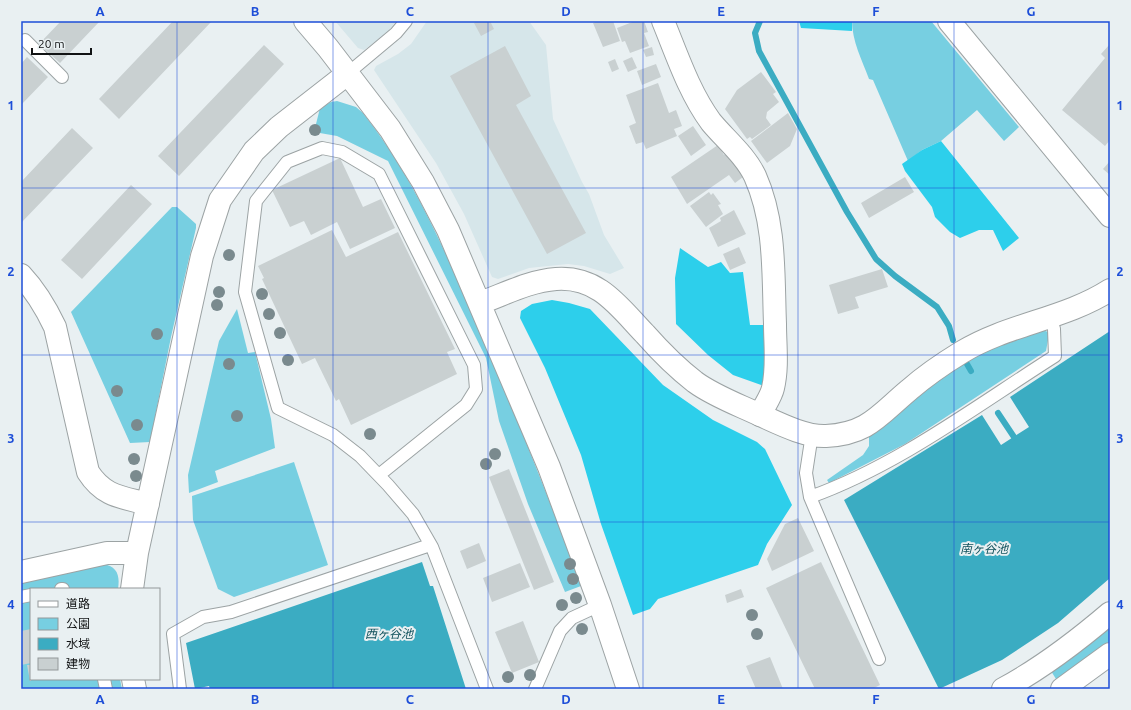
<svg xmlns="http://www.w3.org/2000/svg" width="1131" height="710" font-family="Ubuntu,'Noto Sans JP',sans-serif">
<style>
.built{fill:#d6e6ea}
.green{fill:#77cfe1}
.forest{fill:#2dcfeb}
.water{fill:#3bacc2}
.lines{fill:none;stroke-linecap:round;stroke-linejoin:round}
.stream{stroke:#3bacc2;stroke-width:6}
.building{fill:#c9d0d1}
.lane-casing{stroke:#9ca3a4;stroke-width:14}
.street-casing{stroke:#9ca3a4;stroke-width:24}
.secondary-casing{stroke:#9ca3a4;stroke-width:24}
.lane{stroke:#fff;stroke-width:12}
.street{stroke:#fff;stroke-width:22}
.secondary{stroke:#fff;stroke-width:22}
.tree{fill:#7a8a8e}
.grid{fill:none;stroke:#1d4ed8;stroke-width:1;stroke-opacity:0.55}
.labels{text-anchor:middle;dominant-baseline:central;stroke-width:4;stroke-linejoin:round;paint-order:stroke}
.water-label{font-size:12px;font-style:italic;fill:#10515c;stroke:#e9f0f2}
.neatline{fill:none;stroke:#1d4ed8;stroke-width:1.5}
.grid-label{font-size:13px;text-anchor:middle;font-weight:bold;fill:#1d4ed8}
</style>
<rect width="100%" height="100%" fill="#e9f0f2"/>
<path class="built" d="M335,21H396L387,33L364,50L358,48Z
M427,21H529L546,45L553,119L582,182L589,194L604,235L624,268L610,274L584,266L568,264L529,268L498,279L492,277L464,214L436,163L374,70L376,66L398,54L411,44Z"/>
<path class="green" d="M852,21H931L1019,127L1004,141L977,110L941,141L922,150L908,161L873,80L869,79C862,60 852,41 852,21Z
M337,101L356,107L363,113C414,177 447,255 479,329C515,414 550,499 581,586L565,592L528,504L499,421L486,358L388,161L337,136L314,132L320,108L331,102Z
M172,207H177L196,224V228L171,337L150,442L130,443L71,312Z
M237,309L248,353L255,352L271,419L275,448L215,471L218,482L189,493L188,475L219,341Z
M1040,329L1048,332V340L1046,351L905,444L829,483L827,480L863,455L869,446V436L925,389L949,372L990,348Z
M294,462L328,565L234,597L218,589L193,520L192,496Z
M102,564C118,566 120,576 118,589H31V679H120L122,689H21V582Z
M1110,626V641L1085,661L1056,679L1051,671Z"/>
<path class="forest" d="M799,21H852V31L801,28Z
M941,141L1019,238L1003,251L993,230H979L960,238L950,232L935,217L932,207L905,171L902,164L922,150Z
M680,248L708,267L721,262L730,273L743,272L750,325H766V377L764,386L733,375L708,355L676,324L675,278Z
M552,300L569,303L590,309L663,385L713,420L757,442L765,449L792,505L767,544L758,565L658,599L650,609L633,615L601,524L581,455L545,368L520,318L521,311L532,304Z"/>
<path class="water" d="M1110,331V578L1058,623L1002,660L939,689L844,500L982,415L1001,445L1029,427L1010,397Z
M422,562L430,586H433L466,689H210L209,686L195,689L186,643Z"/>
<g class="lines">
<path class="stream" d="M760,21L755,33L759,51L847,212L876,259L895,276L937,307L949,326L953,340
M967,364L971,371
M998,413L1014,437"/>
</g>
<path class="building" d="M61,21H100L60,63L39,44Z
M173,21H212L119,119L99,99Z
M478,21H490L494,29L481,36L474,23Z
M599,21H613L620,41L603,47L593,23Z
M635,21H644L648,32L644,33L649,46L630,53L625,41L622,42L617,28Z
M1110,44V140L1105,146L1062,110L1105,58L1101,54Z
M264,45L284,64L179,176L158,156Z
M505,46L531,96L516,105L586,233L547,254L450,76Z
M652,47L654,55L646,57L643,50Z
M27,57L48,77L21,105V64Z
M632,57L637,68L628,72L623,61Z
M615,59L619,69L612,72L608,62Z
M656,64L661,77L642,85L637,71Z
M761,72L776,92L773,94L779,102L767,112L766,118L771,125L752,139L750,137L747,139L725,109L737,90Z
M658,83L669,113L676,110L682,126L674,129L677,136L646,149L643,142L636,144L629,126L636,123L626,95Z
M788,113L797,129L790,146L767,163L751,141Z
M693,126L706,145L691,156L678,136Z
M72,128L93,148L21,223V182Z
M718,145L724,155L727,153L743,177L735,183L729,175L687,204L671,177Z
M340,158L363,207L381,199L395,228L350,249L337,222L311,235L304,221L290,227L272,190Z
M1110,161V175L1103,169Z
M905,177L914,192L869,218L861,203Z
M131,185L152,204L82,279L61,260Z
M709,192L711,195L713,193L721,204L718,205L723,214L706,227L690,206Z
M734,210L746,234L718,247L709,228L721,221L720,218Z
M332,230L346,257L398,232L455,349L447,352L457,374L351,425L339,399L336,401L315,358L302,364L262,279L264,278L258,266Z
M739,247L746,263L730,270L723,254Z
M882,269L888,287L855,297L859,308L838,314L829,285Z
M509,469L554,582L534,590L489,477Z
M798,518L814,551L772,571L767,559L785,524Z
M479,543L486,561L467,569L460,551Z
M821,562L880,685L872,689H815L766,588Z
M520,563L530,587L492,602L483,578Z
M741,589L744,597L727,603L725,595Z
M523,621L539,662L512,673L495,632Z
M31,629V663L21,665V631Z
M770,657L783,689H756L746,666Z
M27,665H31V681H30Z"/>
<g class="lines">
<g class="lane-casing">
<path id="lane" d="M25,40L62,77
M347,74L396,33L406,21
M812,434L806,473L810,497L879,659
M379,475L466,405L476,389L474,365L379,174L342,152L322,148L287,162L256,201L245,292L278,408L333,435L360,456L388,485L413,514L432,547L487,689
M810,497C899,465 976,406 1055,356L1054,329L1050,317
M61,589H63
M21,597L31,595
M104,679L106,689
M180,689L173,634L203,617L231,612L430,545
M535,689L560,631L572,618L600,605"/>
</g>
<g class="street-casing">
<path id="street" d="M663,21C677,55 689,92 711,122C725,139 745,155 755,176C776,223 773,274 775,324C775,345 778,367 773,388C771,397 764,406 760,415"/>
</g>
<g class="secondary-casing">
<path id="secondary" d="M305,21L328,48L390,129L423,182L448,230L549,467L600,605L628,689
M949,21L1110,216
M21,275C36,291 46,308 55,327L88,472C104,497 122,497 148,504
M480,303C505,294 529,281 556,279C599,276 619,307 645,334C660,351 677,368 695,382C714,396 739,405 760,415C778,423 805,437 826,436C868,434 879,415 909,390C925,376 944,363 962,352C1008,324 1065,319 1110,290
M21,572L107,553H137
M132,589L137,553L202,256L220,200L254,151L279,127L347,74
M133,679L135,689
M1003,689C1042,668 1076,642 1110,613
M1062,689L1110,654"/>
</g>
<use href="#lane" class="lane"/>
<use href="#street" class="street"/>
<use href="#secondary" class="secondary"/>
</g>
<g class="tree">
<circle cx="315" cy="130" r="6"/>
<circle cx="229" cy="255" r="6"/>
<circle cx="219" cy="292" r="6"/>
<circle cx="262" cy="294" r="6"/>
<circle cx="217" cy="305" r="6"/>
<circle cx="269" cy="314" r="6"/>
<circle cx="280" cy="333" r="6"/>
<circle cx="157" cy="334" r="6"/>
<circle cx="288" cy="360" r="6"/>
<circle cx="229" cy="364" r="6"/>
<circle cx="117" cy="391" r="6"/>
<circle cx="237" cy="416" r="6"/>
<circle cx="137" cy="425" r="6"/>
<circle cx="370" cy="434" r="6"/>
<circle cx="495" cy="454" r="6"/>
<circle cx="134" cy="459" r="6"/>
<circle cx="486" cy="464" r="6"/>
<circle cx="136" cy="476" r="6"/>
<circle cx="570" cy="564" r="6"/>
<circle cx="573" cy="579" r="6"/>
<circle cx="576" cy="598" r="6"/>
<circle cx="562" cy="605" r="6"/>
<circle cx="752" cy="615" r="6"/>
<circle cx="582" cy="629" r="6"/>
<circle cx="757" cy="634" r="6"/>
<circle cx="530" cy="675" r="6"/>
<circle cx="508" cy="677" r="6"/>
</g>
<path class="grid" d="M177,21V689M333,21V689M488,21V689M643,21V689M798,21V689M954,21V689M21,188H1110M21,355H1110M21,522H1110"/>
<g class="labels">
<g class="water-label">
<text x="984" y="548">南ヶ谷池</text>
<text x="389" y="633">西ヶ谷池</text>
</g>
</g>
<rect width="1131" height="710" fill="none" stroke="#e9f0f2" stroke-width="44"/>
<rect x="30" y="588" width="130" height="92" fill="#e9f0f2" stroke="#939899"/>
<rect x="38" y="601" width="20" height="6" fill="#ffffff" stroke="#939899"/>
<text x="66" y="608" font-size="12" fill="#111314">道路</text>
<rect x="38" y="618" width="20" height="12" fill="#77cfe1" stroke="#939899"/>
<text x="66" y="628" font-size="12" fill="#111314">公園</text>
<rect x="38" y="638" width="20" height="12" fill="#3bacc2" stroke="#939899"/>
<text x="66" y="648" font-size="12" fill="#111314">水域</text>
<rect x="38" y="658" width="20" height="12" fill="#c9d0d1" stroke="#939899"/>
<text x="66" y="668" font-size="12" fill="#111314">建物</text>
<path d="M32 48v6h59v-6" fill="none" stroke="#111314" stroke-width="2"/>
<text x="38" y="48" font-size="12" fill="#111314" stroke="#e9f0f2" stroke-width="3" paint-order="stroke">20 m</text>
<rect x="22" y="22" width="1087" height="666" class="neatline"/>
<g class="grid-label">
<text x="100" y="16">A</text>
<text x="255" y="16">B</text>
<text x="410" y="16">C</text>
<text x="566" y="16">D</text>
<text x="721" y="16">E</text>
<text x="876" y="16">F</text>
<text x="1031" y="16">G</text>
<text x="11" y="110">1</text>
<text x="1120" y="110">1</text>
<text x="11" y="276">2</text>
<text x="1120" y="276">2</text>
<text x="11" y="443">3</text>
<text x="1120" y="443">3</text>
<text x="11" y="609">4</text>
<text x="1120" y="609">4</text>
<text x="100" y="704">A</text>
<text x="255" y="704">B</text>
<text x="410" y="704">C</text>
<text x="566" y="704">D</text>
<text x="721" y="704">E</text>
<text x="876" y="704">F</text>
<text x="1031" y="704">G</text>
</g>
</svg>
